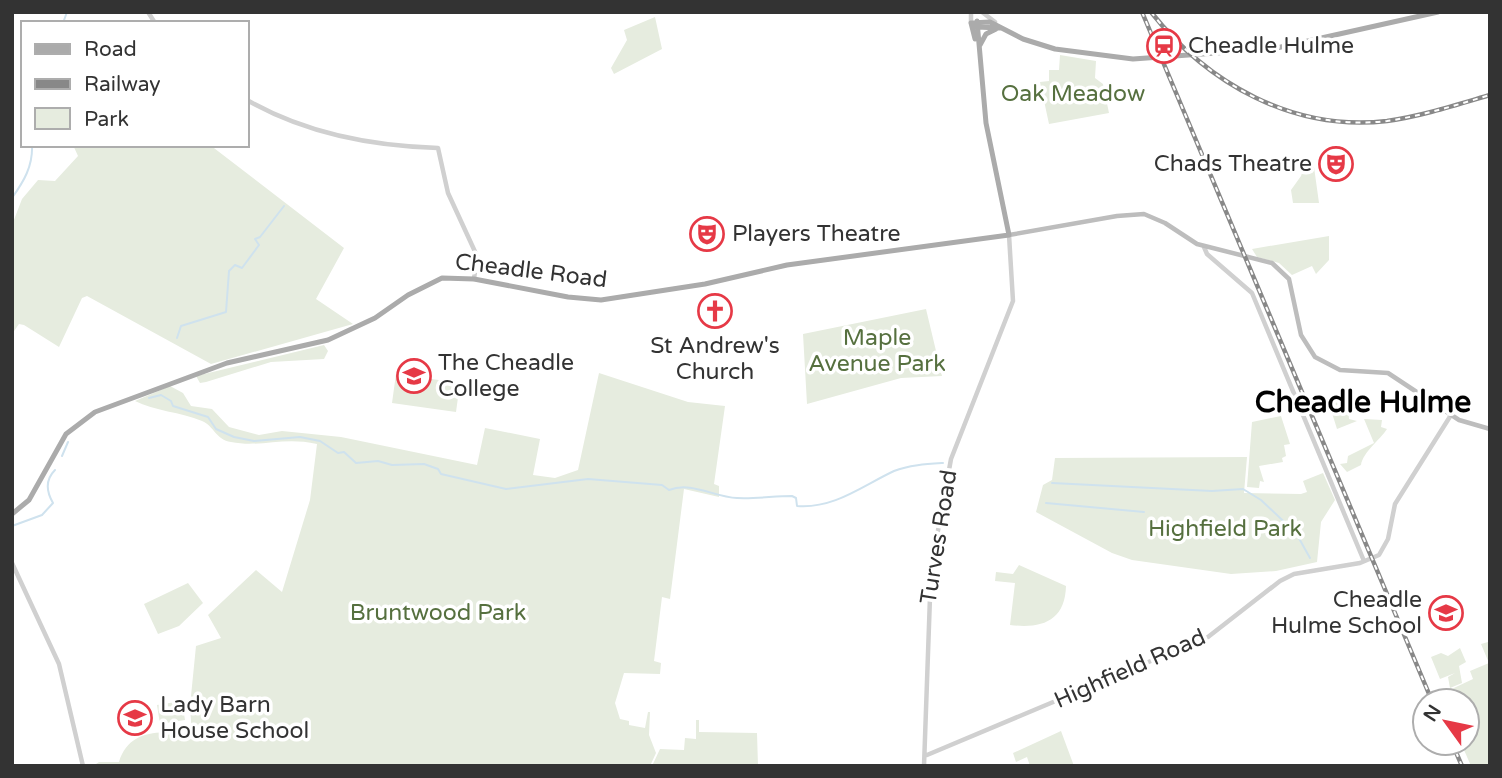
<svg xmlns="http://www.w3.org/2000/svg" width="1502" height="778" font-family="'Varela Round',sans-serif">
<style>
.green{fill:#e6ecdf}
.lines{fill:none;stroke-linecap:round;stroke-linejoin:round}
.stream{stroke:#cfe2ee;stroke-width:2}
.tertiary{stroke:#d0d0d0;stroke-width:4.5}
.secondary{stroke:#bdbdbd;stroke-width:4.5}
.primary{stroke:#ababab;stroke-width:5}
.rail-casing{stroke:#888;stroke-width:4.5}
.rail{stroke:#fff;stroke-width:2;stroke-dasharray:5;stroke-linecap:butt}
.labels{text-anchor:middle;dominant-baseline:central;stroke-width:7;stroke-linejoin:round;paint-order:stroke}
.poi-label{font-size:23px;fill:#333;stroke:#fff;text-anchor:start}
.park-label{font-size:23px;fill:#56703f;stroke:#fff}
.street-label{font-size:23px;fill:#333;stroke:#fff}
.district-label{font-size:30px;font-weight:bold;fill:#000;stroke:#fff}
</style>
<rect width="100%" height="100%" fill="#fff"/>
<path class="green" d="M655,17L662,49L614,74L611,68L627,40L624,30Z
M1060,55L1096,61L1095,78L1103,84L1109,113L1049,124L1040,82L1049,81V70H1059Z
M73,145H210L344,248L316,299L353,324L211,364L87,296L82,298L59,347L24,325L19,324L12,334V225L22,199L38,180L55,181L78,156Z
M1307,158L1314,167L1319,203H1293L1291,190L1301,176Z
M1329,236V260L1316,274L1312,266L1292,275L1279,263L1257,257L1252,249Z
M926,309L942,376L901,378L807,404L803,334Z
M324,345L328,351L324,359L271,362L206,382L200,383L196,376Z
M599,373L688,402L725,406L714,484L719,486V497L684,489L670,599L662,597L654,661L661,663L660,674L624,673L615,703L620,719L629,721V725L645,728L648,712H650L649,735L656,753L650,766H93L99,762H119C129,728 164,730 192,736L190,706L196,646L221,638L208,615L256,570L282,592L310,500L317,444C283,436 261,448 231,442C216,440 214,426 202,421C181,412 154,411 135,401L170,386L183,393L191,406L212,409L229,427L259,435L282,431L341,437L477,465L485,428L540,439L533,475L555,478L578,470Z
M396,374L460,383L456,412L392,403Z
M1343,394H1347L1349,419L1357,421L1337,429L1327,397L1336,395L1340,400L1345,397Z
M1281,416L1290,444L1284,445L1286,456L1282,458L1283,462L1259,466L1264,482L1260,481L1259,488L1247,487L1252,422Z
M1364,419L1382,420L1381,427L1387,429C1380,440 1363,452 1361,465L1347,472L1340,464L1347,463L1348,456L1374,443Z
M1247,457L1244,493L1301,494L1307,492L1303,481L1323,473L1335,500L1321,522L1317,562L1276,571L1231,574L1132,560L1112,553L1036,512L1043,485L1052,480L1055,458Z
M1019,565L1066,586C1065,621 1042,629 1010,625L1015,583L995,581L996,572L1013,574Z
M188,583L203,603L179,626L158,634L144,604Z
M1488,634H1490V766H1471L1461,743H1467V701H1442L1439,695L1473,679L1470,671L1489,663L1481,644L1488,642Z
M1460,648L1466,662L1459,666L1462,683L1450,688L1448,677L1455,673L1440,679L1431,657L1441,653L1448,656Z
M182,701L185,720L160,724L157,705Z
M696,720H699V732L757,733L758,766H652L660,749L684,750L685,738L696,739Z
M1061,731L1074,766H1030L1027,757L1016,762L1013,753Z"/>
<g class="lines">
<path class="stream" d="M63,23L67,12
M12,198C24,181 33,166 32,145
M177,338L181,326L226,312L229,271L235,265L242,268L259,245L255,239L260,237L284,206
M149,398L161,395L171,401L173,406L208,417L216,429L234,437L254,441L300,437L320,441L338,453L344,452L356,463L378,461L392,465L424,464L438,469L441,474L506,489L588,479L662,485L669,490C691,481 714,497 737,498C756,499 774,496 792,496L796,498L797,506C834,509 862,486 894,471C909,465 927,464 943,463
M62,456L68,442
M1052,483L1212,491L1243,489L1261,500L1296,533L1310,558
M1046,503L1144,512
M12,526L42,515L53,503C46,491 45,480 55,470"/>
<path class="tertiary" d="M148,12L155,23
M982,12L995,22
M971,23V12
M247,100C306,134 371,146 438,148L448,193L477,256L474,279
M1204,247L1207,254L1252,293L1364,561
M12,563L59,664L83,766
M927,755L1208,637L1280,581L1294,574L1360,563L1379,555L1388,539L1395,504L1451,415
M924,766L931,569L951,459L1013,301L1009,235"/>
<path class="secondary" d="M1009,235L1117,216L1144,214L1165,223L1197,244L1272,263L1289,279L1301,335L1315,357L1340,370L1388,373L1459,420L1490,429"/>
<path class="primary" d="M976,27L1001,28
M975,39L971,23L990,22L1023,39L1055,49L1133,59L1272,49L1438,12
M980,45L986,34L996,29
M12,514L29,500L66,434L95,412L227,363L328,340L375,318L408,295L442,278L474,279L568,297L601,300L705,284L787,265L1009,235L986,123L977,21"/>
<g class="rail-casing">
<path id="rail" d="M1142,12L1432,701
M1151,12C1207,83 1293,132 1387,121C1422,116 1456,105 1490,95
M1452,743L1462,766"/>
</g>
<use href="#rail" class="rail"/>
</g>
<defs>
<g id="station-ring" transform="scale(1.75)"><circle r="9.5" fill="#fff" stroke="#e63946" stroke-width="1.5"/><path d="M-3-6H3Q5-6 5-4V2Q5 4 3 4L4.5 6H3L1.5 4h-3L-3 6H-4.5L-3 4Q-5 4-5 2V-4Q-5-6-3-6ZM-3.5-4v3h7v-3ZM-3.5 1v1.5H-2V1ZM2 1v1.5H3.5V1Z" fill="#e63946"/></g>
<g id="theatre-ring" transform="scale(1.75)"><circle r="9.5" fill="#fff" stroke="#e63946" stroke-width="1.5"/><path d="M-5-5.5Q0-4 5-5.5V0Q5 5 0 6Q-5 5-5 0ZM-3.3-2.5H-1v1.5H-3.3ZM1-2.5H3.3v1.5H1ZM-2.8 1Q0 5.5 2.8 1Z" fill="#e63946"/></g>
<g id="church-ring" transform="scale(1.75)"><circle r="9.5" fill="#fff" stroke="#e63946" stroke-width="1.5"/><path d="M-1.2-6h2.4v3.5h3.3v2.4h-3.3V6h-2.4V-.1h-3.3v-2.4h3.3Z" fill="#e63946"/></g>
<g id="university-ring" transform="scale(1.75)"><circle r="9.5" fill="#fff" stroke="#e63946" stroke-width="1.5"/><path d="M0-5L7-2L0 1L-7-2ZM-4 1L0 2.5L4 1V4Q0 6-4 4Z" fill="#e63946"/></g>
<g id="school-ring" transform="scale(1.75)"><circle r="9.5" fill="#fff" stroke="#e63946" stroke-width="1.5"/><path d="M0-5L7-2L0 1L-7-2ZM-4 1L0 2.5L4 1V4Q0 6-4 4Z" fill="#e63946"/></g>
</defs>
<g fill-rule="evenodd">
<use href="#station-ring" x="1164" y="46"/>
<use href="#theatre-ring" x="1336" y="164"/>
<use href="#theatre-ring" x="707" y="234"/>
<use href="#church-ring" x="715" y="311"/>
<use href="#university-ring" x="414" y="376"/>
<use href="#school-ring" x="1446" y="613"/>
<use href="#school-ring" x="135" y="718"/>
</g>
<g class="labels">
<g class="poi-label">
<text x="1188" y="46">Cheadle Hulme</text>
<text x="1312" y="164" text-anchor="end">Chads Theatre</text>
<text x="732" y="234">Players Theatre</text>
<text x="715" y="346" text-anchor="middle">St Andrew's<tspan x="715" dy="26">Church</tspan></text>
<text x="438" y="363">The Cheadle<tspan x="438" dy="26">College</tspan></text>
<text x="1422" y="600" text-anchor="end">Cheadle<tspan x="1422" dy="26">Hulme School</tspan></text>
<text x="160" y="705">Lady Barn<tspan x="160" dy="26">House School</tspan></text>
</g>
<g class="park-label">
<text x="1073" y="94">Oak Meadow</text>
<text x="877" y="338">Maple<tspan x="877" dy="26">Avenue Park</tspan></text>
<text x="1225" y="529">Highfield Park</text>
<text x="438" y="613">Bruntwood Park</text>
</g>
<g class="street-label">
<text transform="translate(531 271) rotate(7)">Cheadle Road</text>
<text transform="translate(939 537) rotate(-81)">Turves Road</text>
<text transform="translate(1130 669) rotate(-24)">Highfield Road</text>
</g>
<g class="district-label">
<text x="1363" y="402">Cheadle Hulme</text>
</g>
</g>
<rect width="1502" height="778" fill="none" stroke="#333333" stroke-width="28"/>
<rect x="21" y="21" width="228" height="126" fill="#ffffff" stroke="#adadad" stroke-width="2"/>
<rect x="35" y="44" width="35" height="10" fill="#ababab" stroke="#adadad" stroke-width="2"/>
<text x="84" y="56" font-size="21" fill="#333333">Road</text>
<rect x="35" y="79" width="35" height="10" fill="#888888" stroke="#adadad" stroke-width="2"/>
<text x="84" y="91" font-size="21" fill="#333333">Railway</text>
<rect x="35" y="108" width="35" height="21" fill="#e6ecdf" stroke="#adadad" stroke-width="2"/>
<text x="84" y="126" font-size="21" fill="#333333">Park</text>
<g transform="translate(1446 722) rotate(303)"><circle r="33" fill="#ffffff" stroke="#adadad" stroke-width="2"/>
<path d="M0-5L12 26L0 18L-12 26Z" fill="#e63946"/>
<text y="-10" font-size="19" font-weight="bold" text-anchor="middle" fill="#333333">N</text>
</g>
</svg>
